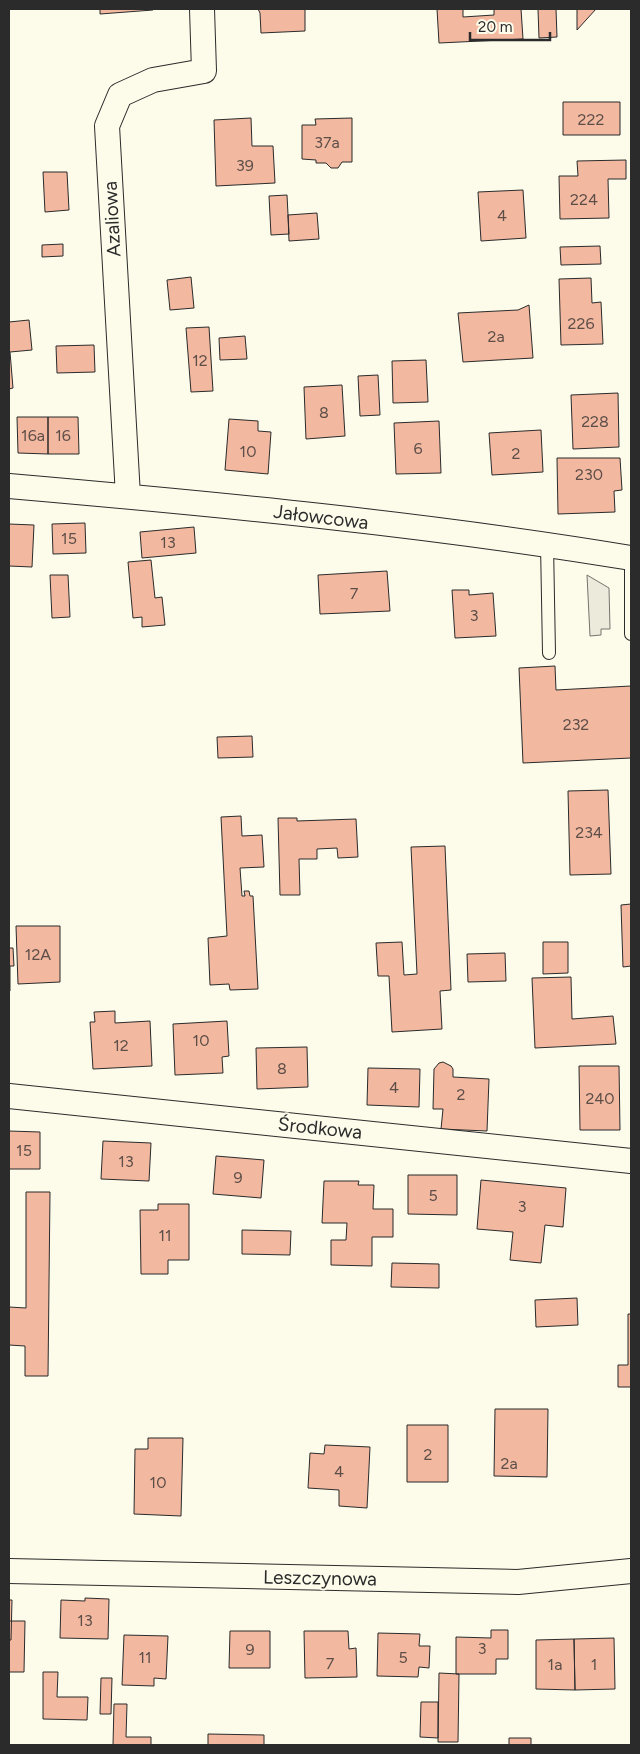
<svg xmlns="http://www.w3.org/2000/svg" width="640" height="1754" font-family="Figtree,sans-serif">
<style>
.green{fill:#ecebdb;stroke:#74746e}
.building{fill:#f2b8a0;stroke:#2b2b2b}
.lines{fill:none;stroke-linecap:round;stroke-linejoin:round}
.service-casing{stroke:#2b2b2b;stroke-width:14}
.minor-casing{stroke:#2b2b2b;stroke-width:26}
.service{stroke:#fdfbea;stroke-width:12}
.minor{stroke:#fdfbea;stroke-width:24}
.labels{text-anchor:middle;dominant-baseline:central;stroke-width:4;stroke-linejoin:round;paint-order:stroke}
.number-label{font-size:16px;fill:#5d4e48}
.street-label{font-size:19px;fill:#2b2b2b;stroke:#fdfbea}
</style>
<rect width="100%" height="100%" fill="#fdfbea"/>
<path class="green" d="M587,575L609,588L610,629H601V635L590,636Z"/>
<path class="building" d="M100,9H153V10L100,14Z
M258,9H305V31L261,33L260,13Z
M437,9H463V17L494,15V9H521L523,39L439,43Z
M538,9H556L557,37L539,38Z
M577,9H596L577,30Z
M563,102H620V135H563Z
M251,118L252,146H273L275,183L216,186L214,120Z
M352,118V162H342L338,168H331L326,163H316V160L302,159V125H316L315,119Z
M626,160V179H608L609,218L560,219L559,176H578L577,161Z
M43,172H67L69,210L45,212Z
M523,190L526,238L481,241L478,192Z
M287,195L289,234L271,235L269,196Z
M317,213L319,239L289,241L288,215Z
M63,244V256L42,257V245Z
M600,246L601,264L561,265L560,247Z
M191,277L194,308L170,310L167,280Z
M591,278L592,303L601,302L603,344L561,345L559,279Z
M529,305L533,358L463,362L458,313L518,310Z
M29,320L32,350L10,352L13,388L9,389V322Z
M209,327L213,391L191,392L186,328Z
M245,336L247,359L220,360L219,338Z
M94,345L95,372L57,373L56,346Z
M426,360L428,402L393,403L392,361Z
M378,375L380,415L360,416L358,376Z
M342,385L345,436L306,439L304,387Z
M618,393L619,447L573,449L571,395Z
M17,417H48V454L18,453Z
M48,417H78L79,454H48Z
M229,419L258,421V431L271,432L268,474L225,470Z
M439,421L441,473L396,474L394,423Z
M541,430L543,472L492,475L489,433Z
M557,458H620L622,490L614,491L615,512L558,514Z
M85,523L86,553L53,554L52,524Z
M9,524L34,525L32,567L9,566Z
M194,527L196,553L142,558L140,532Z
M151,560L155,598L162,597L165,625L142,627V617L133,618L128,562Z
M387,571L390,611L320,614L318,575Z
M50,575H68L70,617L52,618Z
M452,590H469V595L493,593L496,636L455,638Z
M555,666L556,690L631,686V758L523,763L519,668Z
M252,736L253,757L218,758L217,737Z
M608,790L611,874L570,875L568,791Z
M241,816L242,836L262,835L264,867L240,868L242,896H245L244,891H249L250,896H253L258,989L230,990L229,984L210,985L208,938L227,936L221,817Z
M278,818H297V821L356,819L358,857L338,858L337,848L317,849V859H299L300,895H280Z
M445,846L451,990L440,991L442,1029L392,1032L389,976H378L376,943L402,942L404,975L417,974L411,847Z
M631,904V966L623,967L621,905Z
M16,926H60V982L18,984Z
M543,942H568V973L543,974Z
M9,948H13L14,966H10V991H9Z
M505,953L506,981L468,982L467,954Z
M571,977L572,1019L613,1016L616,1044L535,1048L532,978Z
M115,1011V1023L150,1021L152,1066L93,1069L90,1022H95L94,1012Z
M227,1021L229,1056L222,1057L223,1073L175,1075L173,1024Z
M307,1047L308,1087L257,1089L256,1048Z
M443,1062L451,1066L453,1069V1077L489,1079L487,1131L441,1129L443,1109H433L434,1069L439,1063Z
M579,1066H619L620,1130H580Z
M368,1068L420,1069L419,1107L367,1105Z
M9,1131L40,1132V1169H9Z
M103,1141L151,1143L149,1181L101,1179Z
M216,1156L264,1160L261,1198L213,1194Z
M408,1175H457V1215L408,1214Z
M481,1180L566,1188L563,1227L545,1225L541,1263L510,1260L513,1232L477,1229Z
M324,1181H359L358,1185H374L373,1209H393V1237H372V1266L331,1265V1240H346L347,1223H322Z
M26,1192H50L48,1376H25V1346L9,1345V1307L26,1308Z
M158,1204H189V1260H168V1274H141L140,1210H158Z
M242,1230L291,1231L290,1255L242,1254Z
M392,1263L439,1264V1288L391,1287Z
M577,1298L578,1325L536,1327L535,1300Z
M628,1314H631V1387H618V1365H628Z
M495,1409H548L547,1477L494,1476Z
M407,1425H448V1482H407Z
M148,1438H183L181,1516L134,1514L135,1449H148Z
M325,1445L370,1447L367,1508L339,1506V1490L308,1488L310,1453L324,1454Z
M85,1598L109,1599L108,1639L60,1638L61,1600L85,1601Z
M9,1600H12L11,1640H9Z
M9,1621H25L24,1672H9Z
M491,1630H508V1659H496V1674H456V1637L491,1638Z
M230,1631H270V1668H229Z
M304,1631H348L349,1649L356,1648L357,1677L305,1678Z
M378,1633L420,1634L419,1646H430L429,1668L419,1667L418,1677L377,1676Z
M124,1635L168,1636L166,1679L154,1678V1686L122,1685Z
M614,1638L615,1689L575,1690L574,1639Z
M574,1639L575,1690L536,1689V1640Z
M43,1672H58L57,1697H88L87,1720L43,1719Z
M439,1673L459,1674L458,1742H438Z
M101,1678H112L111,1714H100Z
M421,1702H438V1738L420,1737Z
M114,1704H127L126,1737H151V1745H113Z
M208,1734L264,1735V1745H208Z
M509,1738H531V1745H509Z"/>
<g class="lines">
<g class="service-casing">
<path id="service" d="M547,544L549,653
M631,570V634"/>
</g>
<g class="minor-casing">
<path id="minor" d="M9,486C216,504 426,524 631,558
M128,496L107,126L120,95L153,80L204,71L202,9
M9,1096L631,1161
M9,1571L518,1582L631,1571"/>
</g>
<use href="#service" class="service"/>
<use href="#minor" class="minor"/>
</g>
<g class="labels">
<g class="number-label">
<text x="591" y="119">222</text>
<text x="327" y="142">37a</text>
<text x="245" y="165">39</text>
<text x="584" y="199">224</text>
<text x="502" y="215">4</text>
<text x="581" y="323">226</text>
<text x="496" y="336">2a</text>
<text x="200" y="360">12</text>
<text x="324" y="412">8</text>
<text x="595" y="421">228</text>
<text x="33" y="435">16a</text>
<text x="63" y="435">16</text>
<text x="418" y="448">6</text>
<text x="248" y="451">10</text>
<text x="516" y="453">2</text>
<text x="589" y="474">230</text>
<text x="69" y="538">15</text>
<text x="168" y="542">13</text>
<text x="354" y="593">7</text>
<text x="474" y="615">3</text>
<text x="576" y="724">232</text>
<text x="589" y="832">234</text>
<text x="38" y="954">12A</text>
<text x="201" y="1040">10</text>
<text x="121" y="1045">12</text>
<text x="282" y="1068">8</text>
<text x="394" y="1087">4</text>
<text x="461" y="1094">2</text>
<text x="600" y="1098">240</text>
<text x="24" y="1150">15</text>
<text x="126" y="1161">13</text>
<text x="238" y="1177">9</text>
<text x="433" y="1195">5</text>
<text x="522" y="1206">3</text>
<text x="165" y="1235">11</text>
<text x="428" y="1454">2</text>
<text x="509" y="1463">2a</text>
<text x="339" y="1471">4</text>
<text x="158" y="1482">10</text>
<text x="85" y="1620">13</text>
<text x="482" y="1648">3</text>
<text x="250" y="1649">9</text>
<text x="145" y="1657">11</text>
<text x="403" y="1657">5</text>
<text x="330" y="1663">7</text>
<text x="555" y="1664">1a</text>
<text x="594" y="1664">1</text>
</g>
<g class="street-label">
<text transform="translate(112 219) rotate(-93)">Azaliowa</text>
<text transform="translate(321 517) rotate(7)">Jałowcowa</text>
<text transform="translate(320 1128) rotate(6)">Środkowa</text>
<text transform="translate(320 1578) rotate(1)">Leszczynowa</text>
</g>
</g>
<rect width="640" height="1754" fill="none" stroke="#2b2b2b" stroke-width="20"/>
<path d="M470 32v8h80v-8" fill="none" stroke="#2b2b2b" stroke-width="2.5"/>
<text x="478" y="32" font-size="15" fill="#2b2b2b" stroke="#fdfbea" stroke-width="4" paint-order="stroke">20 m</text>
</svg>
